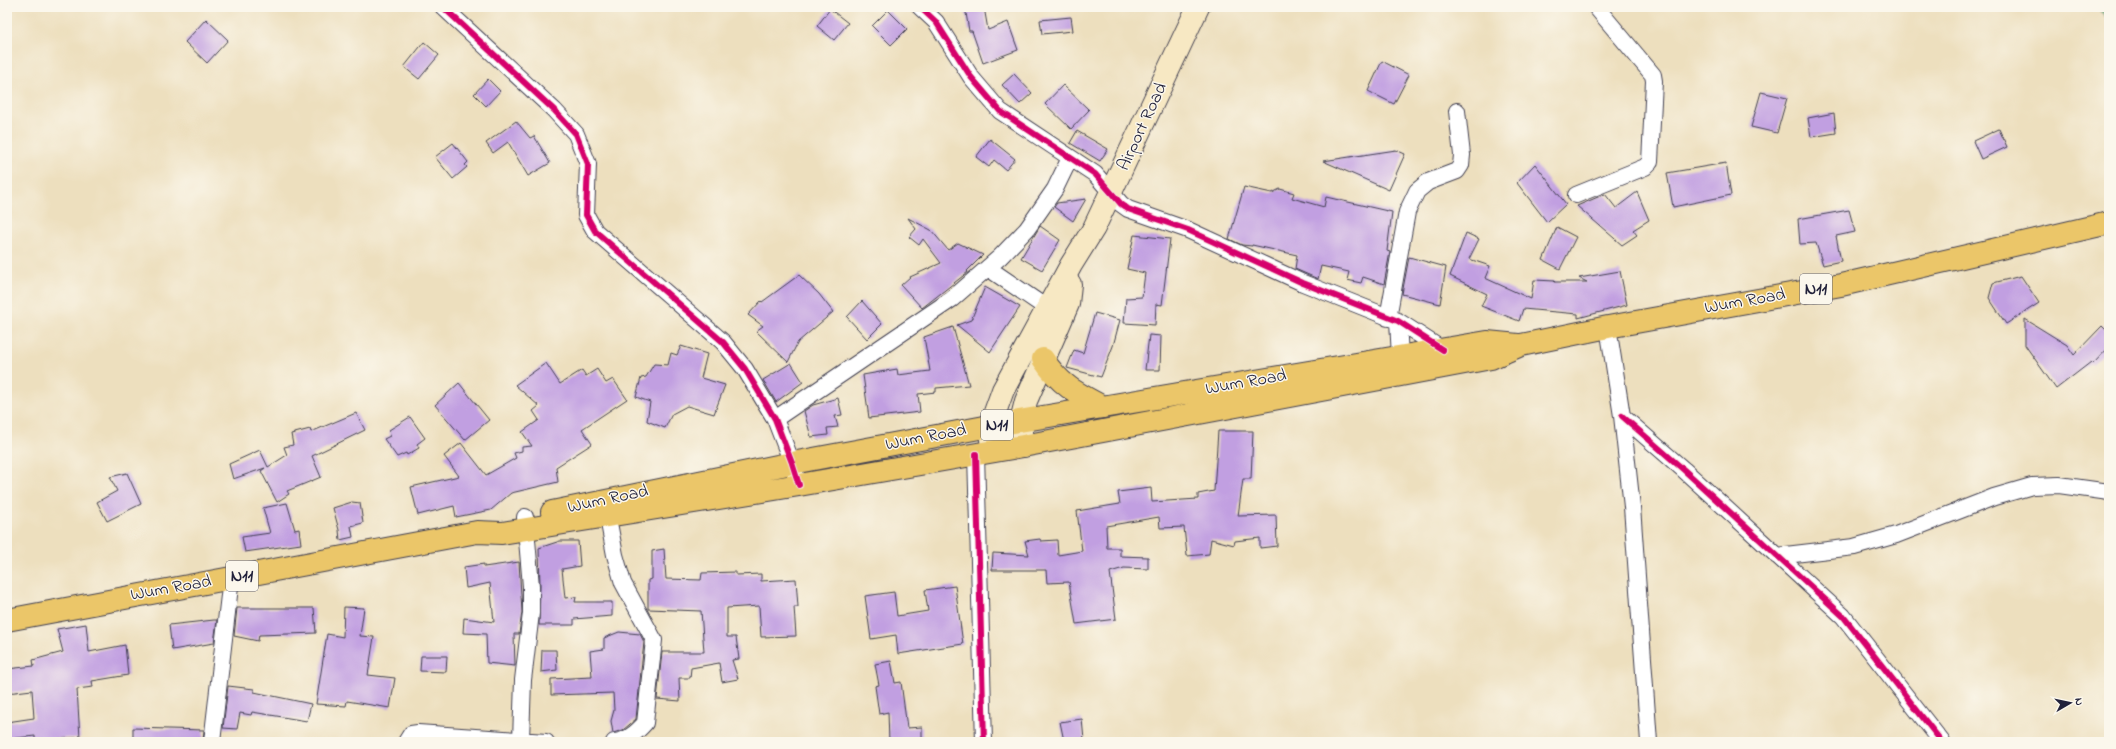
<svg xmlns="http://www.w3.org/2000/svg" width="2116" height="749" font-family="'Indie Flower',sans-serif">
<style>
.forest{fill:#63b37f;stroke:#426a5d}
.building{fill:#c19fe1}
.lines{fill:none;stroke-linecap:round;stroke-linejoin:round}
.street-casing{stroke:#403e4f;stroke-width:18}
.secondary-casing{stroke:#403e4f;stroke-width:24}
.highway-casing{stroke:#403e4f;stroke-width:24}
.street{stroke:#fff;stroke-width:16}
.secondary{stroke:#f7e8c3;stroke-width:22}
.highway{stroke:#ebc669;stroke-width:22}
.cycleway-casing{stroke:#fbf7ec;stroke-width:8}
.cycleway{stroke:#d6006c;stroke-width:6}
.labels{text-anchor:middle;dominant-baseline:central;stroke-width:3;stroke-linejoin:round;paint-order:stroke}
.shield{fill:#fbf7ec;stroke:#636270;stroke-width:1}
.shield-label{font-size:17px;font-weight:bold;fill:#22223b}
.street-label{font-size:18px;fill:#22223b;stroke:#fbf7ec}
</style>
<rect width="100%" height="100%" fill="#fbf7ec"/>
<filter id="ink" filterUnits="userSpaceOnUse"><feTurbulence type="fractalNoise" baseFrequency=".025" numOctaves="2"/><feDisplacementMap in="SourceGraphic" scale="8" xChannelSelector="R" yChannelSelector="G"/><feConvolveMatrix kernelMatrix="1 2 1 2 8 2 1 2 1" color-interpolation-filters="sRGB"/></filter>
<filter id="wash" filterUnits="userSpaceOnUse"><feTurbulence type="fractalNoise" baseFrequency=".012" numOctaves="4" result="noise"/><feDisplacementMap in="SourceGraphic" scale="16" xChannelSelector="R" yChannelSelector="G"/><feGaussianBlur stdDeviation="0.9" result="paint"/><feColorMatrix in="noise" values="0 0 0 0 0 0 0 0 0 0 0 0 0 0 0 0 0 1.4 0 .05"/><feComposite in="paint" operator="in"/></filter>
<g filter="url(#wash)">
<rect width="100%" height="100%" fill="#eddfbe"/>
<path class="forest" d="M2095,7H2109V19Z"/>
<g id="blocks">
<path class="building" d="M965,7H984L988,30L1008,22L1018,50L983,63L972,31H969Z
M830,9L848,23L834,40L817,26Z
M888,10L907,29L891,45L872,26Z
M1071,17L1073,31L1042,34L1040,20Z
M206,19L228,40L207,63L185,42Z
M424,42L439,55L419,79L404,67Z
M1382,61L1409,75L1394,104L1368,91Z
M1014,74L1032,93L1020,104L1002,85Z
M488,79L500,91L486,106L474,94Z
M1063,85L1089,110L1071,129L1045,104Z
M1761,92L1787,98L1777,133L1751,127Z
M1834,113L1836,133L1811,137L1808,118Z
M516,121L530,138L534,136L550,163L528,176L508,142L493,153L486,143Z
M1999,129L2007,147L1981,159L1973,141Z
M1077,131L1108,149L1100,161L1070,143Z
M990,139L1015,159L1006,170L994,160L989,167L976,157Z
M453,143L468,162L465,165L467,167L453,179L435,157Z
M1396,150L1405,154L1389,190L1323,161Z
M1726,163L1731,195L1673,207L1667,173Z
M1535,164L1566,204L1547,222L1517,183Z
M1244,187L1272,193L1280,189L1294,193L1292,198L1324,207L1326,197L1392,212L1387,251L1390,252L1384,284L1363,277L1361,283L1347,280L1349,272L1321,266L1318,279L1295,269L1297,255L1252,245V246L1242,245L1229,239Z
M1637,192L1649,220L1633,230L1637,235L1622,245L1577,206L1605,194L1616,208Z
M1086,199L1073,221L1054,207L1057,203Z
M1849,210L1855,232L1836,236L1841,261L1823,265L1816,243L1800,244L1798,219Z
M908,218L931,230L948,250L958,243L983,255L967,271L968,272L922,308L901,285L910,277L941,263L923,239L919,245L909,237L916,229Z
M1040,226L1060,240L1042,270L1021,258Z
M1557,227L1576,237L1560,269L1543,260Z
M1466,233L1479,239L1469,259L1490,266L1485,278L1531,299L1534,280L1555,281L1554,282H1587L1579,278L1620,271L1627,305L1578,318V314L1523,309L1519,321L1481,306L1487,294L1450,276Z
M1134,235L1170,239L1162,305L1156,304L1155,325L1124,323L1126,298L1142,297L1145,273L1127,269Z
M1409,257L1446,267L1440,304L1402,294Z
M799,275L819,294L833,312L798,342L788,362L756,331L763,326L748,315L761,301L762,302Z
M2021,276L2039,303L2006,324L1989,298L1993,283Z
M985,287L1020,307L990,352L957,325L971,320Z
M862,301L882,324L867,339L847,317Z
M1095,313L1120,320L1113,346L1101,377L1067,368L1074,350L1083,353Z
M2025,319L2067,345L2074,355L2102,326L2109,333V347L2093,364L2091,362L2056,389L2025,345Z
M953,327L969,385L936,388V392L918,394L920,412L869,418L863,375L897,369L898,375L930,371L924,337Z
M1149,335L1161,336L1160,370H1145Z
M681,346L707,354L701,378L725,385L714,414L687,406L672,414L665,428L647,421L650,402L636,397L641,378L646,377L654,364L668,365L671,353L677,355Z
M546,363L560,384L582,370L586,376L597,369L606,383L613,379L627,399L582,429L592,444L556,467L558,482L511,493L491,510L456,517L454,506L418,515L411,487L459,476L444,456L461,443L486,475L516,458L514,453L522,451V447L532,446L522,432L539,420L533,411L539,406L515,385Z
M791,363L803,382L776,402L763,380Z
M459,383L489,420L465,440L435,405Z
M838,398L842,415L835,416L838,427L827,428L828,435L811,437L804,411L813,405Z
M356,413L365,430L312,456L321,477L287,491L289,494L277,502L261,471L265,468L233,479L229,464L260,450L268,467L287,455L284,447L293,445L291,434L310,429L311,432Z
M410,417L425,438L417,444L419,448L407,455L406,453L397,457L384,439L390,436L389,430Z
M1218,431H1253L1251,479H1243L1238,516L1276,515L1277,546L1260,548V538L1235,541L1234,545L1211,539L1209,554L1187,556L1184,527L1160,528L1159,517L1106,526L1107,548H1120V556L1148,557V569L1124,568L1110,572L1116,619L1076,624L1069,582L1047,583L1046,570H992L993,553L1029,555L1025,541L1040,539L1041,541L1057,540L1058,555L1082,551L1077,511L1120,504L1118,492L1151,488L1152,502L1198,499V494L1214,491Z
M127,473L141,504L107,521L97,502L117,491L110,477Z
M352,502L360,503L363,523L351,526L353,537L340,540L339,530L333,508Z
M287,503L295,530L299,529L301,544L245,552L242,537L270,533L263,508Z
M560,541H578L580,566L562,569L565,598L576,597L575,602H612V616L574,619V625H539L540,586L539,548Z
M664,549L666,579L701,580L702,573L736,572V575L761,574V581L796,579L798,607H794L796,636L761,637L759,606L727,608V637H736L739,659L732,660L738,679L722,682L719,663L691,668L690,678H679L680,701L657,699L662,652H704L701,611L648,609V580L652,579V551Z
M519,562L522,612L519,634H514L515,666L487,663L486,634L463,633L464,618L494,622L490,583L466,588L464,567L484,564V567Z
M955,586L963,644L898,654L896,635L871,639L865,596L894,592L897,616L928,611L925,590Z
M344,607L364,608L360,636L374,637L368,675L395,678L390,708L347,701L346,706L316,704L327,634L343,637Z
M237,608H314L316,633L259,635L258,641L234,636Z
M214,620H217L214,643L172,650L169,625Z
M86,624L89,652L125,645L128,675L92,681L93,687L77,689L80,738L35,739V736L7,739V722L34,718L32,690L7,693V669L34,666L33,660L63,652L57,629Z
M619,632L640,634L644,642L636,719L623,730L613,733L611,721L614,710L613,693L551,695V679L592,677L590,651L604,649V638Z
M542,650H556L557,670L541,672Z
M421,656H447L446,672L420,671Z
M891,661L895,683L901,682L907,728L922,727V742H889L888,712L879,714L875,686L879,685L875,664Z
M228,686L254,689V692L311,704L307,721L252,712L251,715L240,713L237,729L223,728Z
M1082,719L1084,740L1064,741L1060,722Z
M133,728L204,730L203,742H133Z"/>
</g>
</g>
<g filter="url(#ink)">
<use href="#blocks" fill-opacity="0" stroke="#403e4f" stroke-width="1"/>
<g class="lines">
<g class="street-casing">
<path id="street" d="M443,7L554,110L576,134L588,164L586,215L595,231L723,342L745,369L775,419L792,463L799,485
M920,7L936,22L971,77L1000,111L1095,174L1121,204L1128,209L1188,230L1303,283L1398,321L1443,350
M1576,195L1645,167L1650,162L1654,81L1653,75L1596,7
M988,268L1048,309
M1388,318L1407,212L1417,191L1428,182L1457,171L1461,165L1462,155L1457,111
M1398,321L1400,357
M1608,327L1622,416L1632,507L1649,742
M1622,416L1684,470L1843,616L1942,742
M775,419L952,299L1000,257L1027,229L1055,189L1070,158
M976,454L984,742
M606,507L615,555L623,583L654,640L645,723C636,733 627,741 614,742
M1777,556L1854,547L1896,535L1994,497L2032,486L2059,485L2109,492
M521,740L523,680L531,613V586L525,517
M212,742L231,578
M406,742L411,734L418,733L546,742"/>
</g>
<g class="secondary-casing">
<path id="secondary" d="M1023,446L1021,421L1026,401L1068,304L1070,284
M992,451L990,426L1003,390L1071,265L1094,228L1198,7"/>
</g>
<g class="highway-casing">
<path id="highway" d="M1043,359C1060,385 1076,393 1103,407
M552,512L792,463L990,426L1487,342L1518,345
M7,620L477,532L502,533L799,485L1023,446L1491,358L1521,345L1608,327L1841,285L2109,223"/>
</g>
<use href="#street" class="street"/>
<use href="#secondary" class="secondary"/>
<use href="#highway" class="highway"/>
<g class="cycleway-casing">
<path id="cycleway" d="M443,7L554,110L576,134L588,164L586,215L595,231L723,342L745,369L775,419L792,463L799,485
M920,7L936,22L971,77L1000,111L1095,174L1121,204L1128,209L1188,230L1303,283L1398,321L1443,350
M1622,416L1684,470L1843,616L1942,742
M976,454L984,742"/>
</g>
<use href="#cycleway" class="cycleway"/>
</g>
</g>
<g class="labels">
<g class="shield">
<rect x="1800" y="274" width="32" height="30" rx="3"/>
<rect x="981" y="410" width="32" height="30" rx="3"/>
<rect x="226" y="561" width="32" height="30" rx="3"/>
</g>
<g class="shield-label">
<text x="1816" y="289">N11</text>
<text x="997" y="425">N11</text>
<text x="242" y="576">N11</text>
</g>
<g class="street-label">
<text transform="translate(1143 127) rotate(-65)">Airport Road</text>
<text transform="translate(1745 302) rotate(-10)">Wum Road</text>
<text transform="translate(1246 383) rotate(-10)">Wum Road</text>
<text transform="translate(926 438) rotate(-11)">Wum Road</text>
<text transform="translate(608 500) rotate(-12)">Wum Road</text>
<text transform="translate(171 589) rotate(-10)">Wum Road</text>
</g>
</g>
<rect width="2116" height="749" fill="none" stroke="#fbf7ec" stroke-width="24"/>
<g transform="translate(2070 703) rotate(81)" stroke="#fbf7ec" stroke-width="3" paint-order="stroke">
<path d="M0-3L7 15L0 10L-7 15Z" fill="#22223b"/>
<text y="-6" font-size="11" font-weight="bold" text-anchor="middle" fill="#22223b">N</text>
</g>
</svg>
